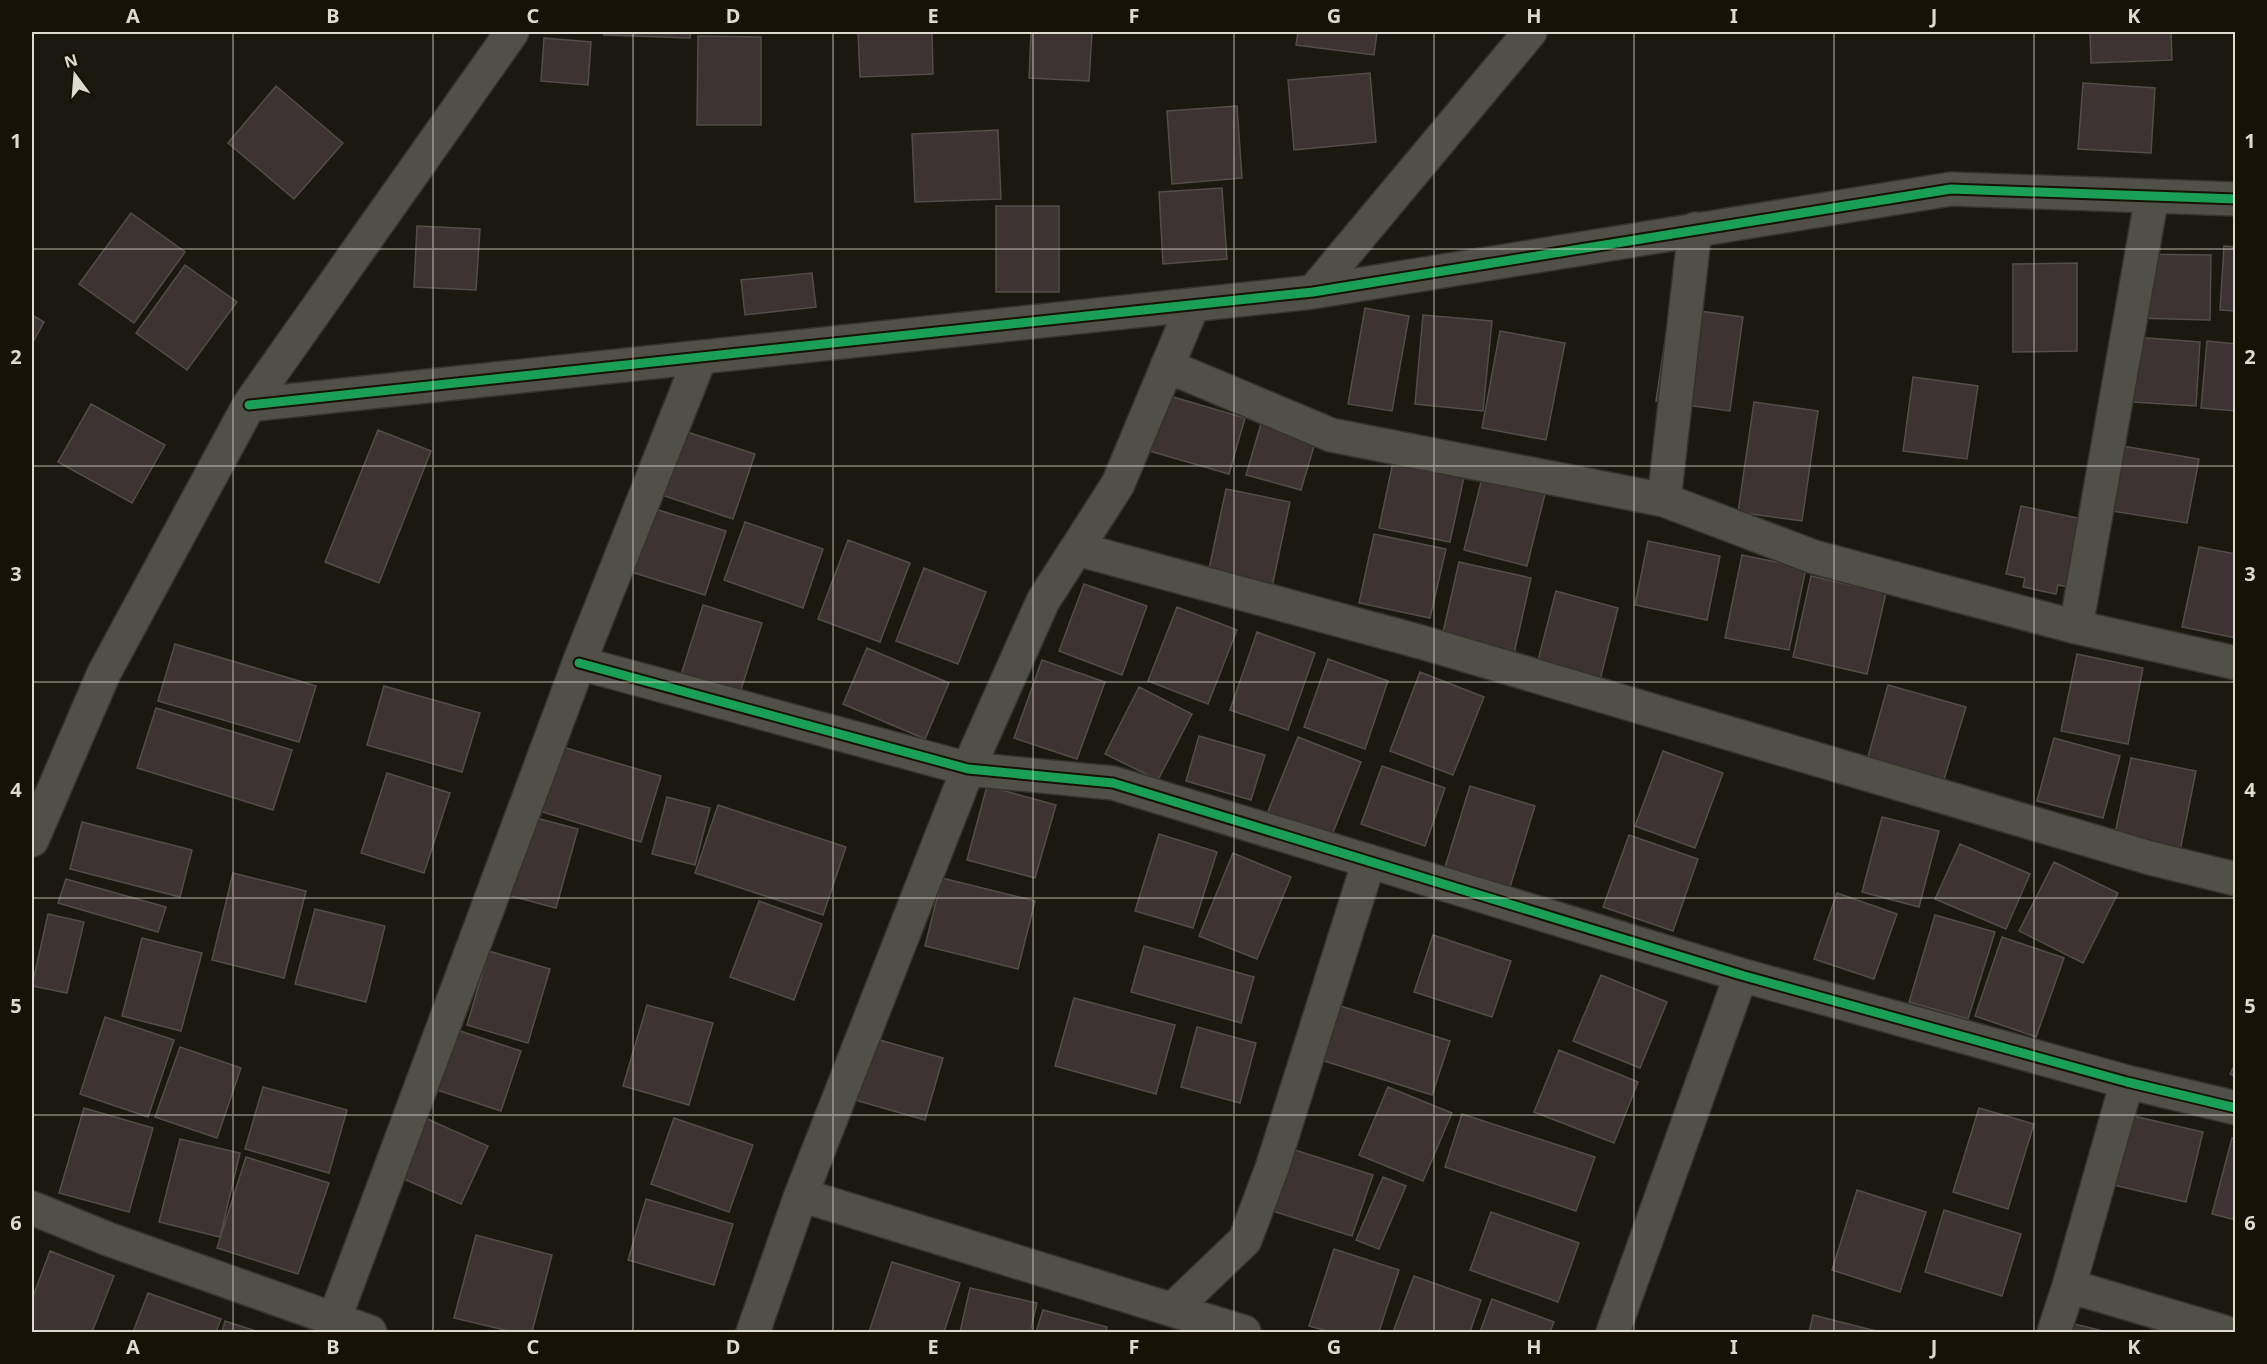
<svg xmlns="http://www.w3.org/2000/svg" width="2267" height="1364" font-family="'Noto Sans',sans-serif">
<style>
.building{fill:#3d3332;stroke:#524d4a;stroke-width:1.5}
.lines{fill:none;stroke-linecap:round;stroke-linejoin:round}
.minor-casing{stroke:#34332c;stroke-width:36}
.minor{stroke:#504f48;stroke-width:33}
.cycleway-casing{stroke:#161204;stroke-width:13}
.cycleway{stroke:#1a9f57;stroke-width:9}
.grid{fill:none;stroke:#dddbd0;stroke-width:1.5;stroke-opacity:0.55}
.neatline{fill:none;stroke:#dddbd0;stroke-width:2}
.grid-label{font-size:20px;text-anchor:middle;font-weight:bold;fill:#dddbd0}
</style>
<rect width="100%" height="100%" fill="#1a180f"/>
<path class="building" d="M604,32H691L690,38L604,35Z
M858,32H932L933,74L860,77Z
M1031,32H1092L1089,81L1029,78Z
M1298,32H1377L1374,55L1296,45Z
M2090,32H2171L2172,60L2091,63Z
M698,36L761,37V125H697Z
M544,38L591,42L588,85L541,81Z
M1370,73L1376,142L1294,150L1288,80Z
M2083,83L2155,88L2151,153L2078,149Z
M276,86L343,143L294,199L228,143Z
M1237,106L1242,178L1172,184L1167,111Z
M998,130L1001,199L915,202L912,134Z
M1222,188L1227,259L1163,264L1159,192Z
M996,206H1059V292H996Z
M131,213L185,252L134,323L79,284Z
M417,226L480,229L476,290L414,287Z
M2224,246L2236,247V311L2220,310Z
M2134,254L2211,255L2210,320L2132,318Z
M2077,263V351L2013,352V264Z
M185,265L237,302L187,370L136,333Z
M812,273L816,307L745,315L741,280Z
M1670,307L1743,317L1730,411L1656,401Z
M1365,308L1409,316L1392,411L1348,404Z
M32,315L44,322L32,344Z
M1423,315L1492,321L1483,411L1415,404Z
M1500,331L1565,343L1546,440L1482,428Z
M2121,336L2200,342L2196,406L2116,401Z
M2207,341L2236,344V411L2201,408Z
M1913,377L1978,386L1967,459L1903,451Z
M1163,394L1245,418L1229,474L1146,450Z
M1268,400L1323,416L1301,490L1246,475Z
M1754,402L1818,411L1802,521L1738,512Z
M91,404L165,445L132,503L58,462Z
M678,429L755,454L733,519L656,493Z
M378,430L431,451L379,583L325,562Z
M2111,444L2199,459L2187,523L2099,509Z
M1396,448L1467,463L1450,542L1379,528Z
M1483,474L1546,490L1527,566L1464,550Z
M1226,489L1290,502L1272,587L1208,574Z
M2021,506L2092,521L2078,589L2058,585L2056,594L2023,587L2025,578L2006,574Z
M649,507L726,531L705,595L628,571Z
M745,522L823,549L803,608L724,580Z
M1374,534L1446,549L1430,618L1359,603Z
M848,540L910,563L880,642L818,619Z
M1648,541L1720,556L1707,620L1635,605Z
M2199,547L2236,554V638L2182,627Z
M1742,555L1806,568L1789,650L1725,638Z
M1459,562L1531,578L1513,658L1441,641Z
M924,568L986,592L958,664L896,641Z
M1811,576L1886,593L1867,674L1793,657Z
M1084,584L1147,606L1122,675L1059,651Z
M1556,591L1618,608L1599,684L1536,668Z
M703,605L762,623L739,696L680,678Z
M1177,607L1237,630L1208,704L1148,681Z
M1257,632L1315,653L1288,730L1230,710Z
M175,644L316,686L299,742L158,701Z
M867,648L949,683L925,739L843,704Z
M2077,654L2143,668L2128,744L2061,731Z
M1328,659L1388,681L1365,749L1304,727Z
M1042,660L1105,682L1077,759L1014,738Z
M1420,672L1484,697L1453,775L1390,751Z
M1888,685L1966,707L1942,786L1866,764Z
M384,686L480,713L462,772L367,745Z
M1139,687L1192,714L1158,780L1105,754Z
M156,708L292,750L273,810L137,768Z
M1199,736L1265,755L1251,800L1186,781Z
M1298,737L1361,762L1330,840L1267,814Z
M2054,738L2120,756L2103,818L2037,801Z
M556,745L661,776L641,842L536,810Z
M1663,751L1723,773L1695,848L1635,826Z
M2131,758L2196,771L2180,851L2114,838Z
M1382,766L1445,788L1425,846L1361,824Z
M387,773L450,793L424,873L361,853Z
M987,786L1056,805L1035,878L967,860Z
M1470,786L1535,806L1510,887L1445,867Z
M667,797L710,808L695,865L652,854Z
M718,805L846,847L823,915L695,873Z
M529,816L578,829L556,908L507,895Z
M1882,817L1939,831L1919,907L1862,892Z
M82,822L192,850L180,897L70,869Z
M1159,834L1217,852L1193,928L1135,911Z
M1629,835L1698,859L1673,931L1603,907Z
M1960,844L2030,874L2006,929L1935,899Z
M1233,853L1291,877L1257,959L1199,936Z
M2054,862L2118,893L2083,963L2019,931Z
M233,873L306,891L284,978L212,960Z
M942,878L1035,901L1018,969L925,946Z
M66,879L166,907L158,932L58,903Z
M1837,893L1897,914L1874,979L1814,959Z
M759,901L822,924L794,1000L730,977Z
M315,909L385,926L366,1002L295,984Z
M48,914L84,922L67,993L32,986Z
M1935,915L1995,932L1968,1019L1909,1002Z
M1433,935L1511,961L1492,1017L1414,992Z
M2002,937L2064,958L2036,1037L1975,1016Z
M142,938L202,953L181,1031L122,1016Z
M1144,946L1254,977L1241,1023L1131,992Z
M489,951L550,969L528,1043L467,1025Z
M1601,975L1667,1002L1640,1068L1573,1041Z
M1074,998L1175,1025L1156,1094L1055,1066Z
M1316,998L1450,1041L1432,1095L1299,1053Z
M647,1005L713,1023L689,1105L623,1086Z
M105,1017L174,1040L148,1117L80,1094Z
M1197,1027L1256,1043L1240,1103L1181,1087Z
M451,1028L521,1051L501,1111L431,1088Z
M873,1038L943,1058L925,1120L855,1100Z
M180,1047L241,1068L217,1138L155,1117Z
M1559,1050L1638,1082L1614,1143L1534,1112Z
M2236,1062V1077L2230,1074Z
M263,1087L347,1110L329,1173L245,1149Z
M1388,1087L1452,1113L1423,1181L1359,1155Z
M84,1108L153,1128L129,1212L59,1193Z
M1979,1108L2034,1124L2008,1209L1953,1192Z
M414,1113L488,1146L461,1204L388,1172Z
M1462,1114L1595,1157L1576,1211L1445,1167Z
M2125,1114L2203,1132L2186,1202L2109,1184Z
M674,1118L753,1145L729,1212L651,1184Z
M2232,1138H2236V1220L2212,1214Z
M180,1139L240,1153L220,1237L159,1222Z
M1270,1142L1373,1175L1352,1236L1250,1204Z
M246,1157L329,1183L298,1274L217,1248Z
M1383,1177L1406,1186L1379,1249L1356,1240Z
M1857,1190L1926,1212L1900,1292L1832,1270Z
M646,1199L733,1224L714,1285L628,1260Z
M1944,1210L2021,1234L2002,1296L1925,1272Z
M1491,1212L1579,1243L1558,1302L1470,1270Z
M476,1235L552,1255L532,1332H513L454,1318Z
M1334,1249L1399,1270L1379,1332H1330L1309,1326Z
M50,1251L114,1276L92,1332H32V1299Z
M892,1262L960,1283L944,1332H869Z
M1414,1276L1481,1300L1470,1332H1393Z
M970,1288L1037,1303L1030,1332H960Z
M148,1293L221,1319L216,1332H133Z
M1492,1299L1554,1322L1550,1332H1480Z
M1043,1310L1107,1327L1106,1332H1036Z
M1813,1315L1880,1332H1809Z
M2050,1318L2107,1332H2046Z
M225,1321L259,1332H222Z"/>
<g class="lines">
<g class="minor-casing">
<path id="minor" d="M1313,292L1530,32
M1167,366L1331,435L1664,500L1814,557L2076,627L2236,663
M249,405L1313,292L1951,189L2236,199
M1664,500L1695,229
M1077,549L1421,642L2150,858L2236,879
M2076,627L2152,196
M579,663L968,769L1113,783L1741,975L2127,1082L2236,1108
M32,840L104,673L249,405L512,32
M801,1195L1244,1332
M32,1208L108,1239L370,1332
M2069,1286L2127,1082
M1172,1310L1245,1240L1272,1168L1369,861
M334,1320L579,663L700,358
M753,1332L801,1195L968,769L1043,601L1118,484L1192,307
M1613,1332L1741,975
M2054,1332L2069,1286L2224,1332"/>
</g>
<use href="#minor" class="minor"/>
<g class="cycleway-casing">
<path id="cycleway" d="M249,405L1313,292L1951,189L2236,199
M579,663L968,769L1113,783L1741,975L2127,1082L2236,1108"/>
</g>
<use href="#cycleway" class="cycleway"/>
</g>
<path class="grid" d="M233,32V1332M433,32V1332M633,32V1332M833,32V1332M1033,32V1332M1234,32V1332M1434,32V1332M1634,32V1332M1834,32V1332M2034,32V1332M32,249H2236M32,466H2236M32,682H2236M32,898H2236M32,1115H2236"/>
<rect width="2267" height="1364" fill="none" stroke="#161204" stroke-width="66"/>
<g transform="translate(75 75) rotate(344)" stroke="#161204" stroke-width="4.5" paint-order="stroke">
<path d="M0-4.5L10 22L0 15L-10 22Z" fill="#dddbd0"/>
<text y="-9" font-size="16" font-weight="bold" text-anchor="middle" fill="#dddbd0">N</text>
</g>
<rect x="33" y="33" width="2201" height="1298" class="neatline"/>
<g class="grid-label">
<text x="133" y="23">A</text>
<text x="333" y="23">B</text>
<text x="533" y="23">C</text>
<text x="733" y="23">D</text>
<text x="933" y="23">E</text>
<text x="1134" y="23">F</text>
<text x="1334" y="23">G</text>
<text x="1534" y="23">H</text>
<text x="1734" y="23">I</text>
<text x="1934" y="23">J</text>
<text x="2134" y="23">K</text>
<text x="16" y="148">1</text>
<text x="2250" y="148">1</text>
<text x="16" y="364">2</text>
<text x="2250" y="364">2</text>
<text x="16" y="581">3</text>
<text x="2250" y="581">3</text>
<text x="16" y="797">4</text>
<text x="2250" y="797">4</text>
<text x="16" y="1013">5</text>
<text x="2250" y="1013">5</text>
<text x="16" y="1230">6</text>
<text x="2250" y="1230">6</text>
<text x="133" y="1354">A</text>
<text x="333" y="1354">B</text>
<text x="533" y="1354">C</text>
<text x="733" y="1354">D</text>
<text x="933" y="1354">E</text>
<text x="1134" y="1354">F</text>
<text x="1334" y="1354">G</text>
<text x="1534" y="1354">H</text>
<text x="1734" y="1354">I</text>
<text x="1934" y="1354">J</text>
<text x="2134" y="1354">K</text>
</g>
</svg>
